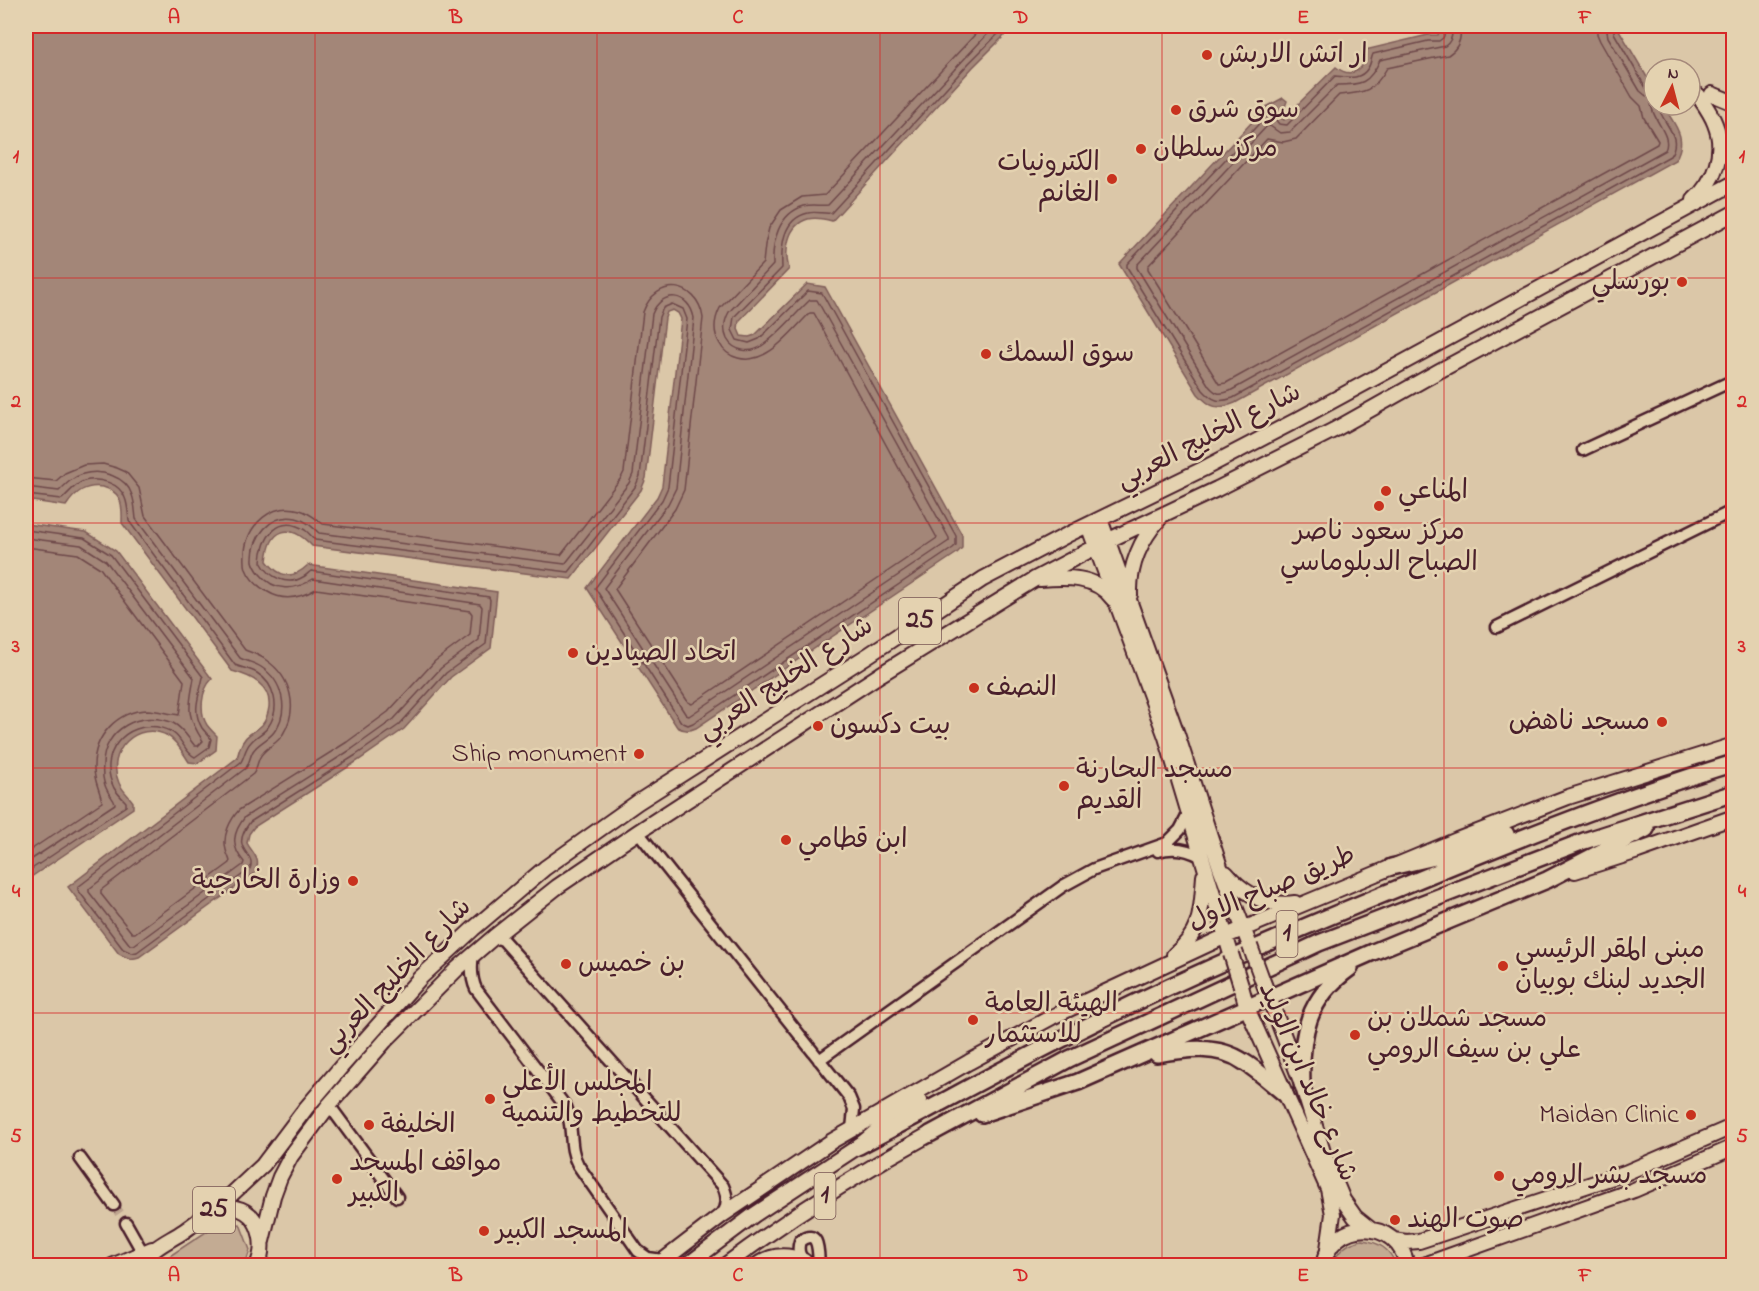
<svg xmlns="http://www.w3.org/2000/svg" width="1759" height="1291" font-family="'Indie Flower','Playpen Sans Arabic',sans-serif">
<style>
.green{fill:#c3ab93;stroke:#86655f;stroke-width:1.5}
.water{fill:#a38678;stroke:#7f5d59;stroke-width:1.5}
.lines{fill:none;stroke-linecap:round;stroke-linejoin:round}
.shore{stroke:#6e484a;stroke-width:1.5}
.minor-tunnel{stroke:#bea58f;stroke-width:10;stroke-dasharray:10 5;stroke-linecap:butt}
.minor-casing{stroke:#4a1f2b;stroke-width:15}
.major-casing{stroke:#4a1f2b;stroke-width:18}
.highway-casing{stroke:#4a1f2b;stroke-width:20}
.minor{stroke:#e4d2b0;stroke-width:10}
.major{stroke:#e4d2b0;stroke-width:14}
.highway{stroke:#e4d2b0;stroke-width:15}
.major-bridge-casing{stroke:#4a1f2b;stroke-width:18;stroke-linecap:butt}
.major-bridge{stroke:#e4d2b0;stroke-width:14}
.grid{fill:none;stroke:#d62828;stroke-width:1.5;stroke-opacity:0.55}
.poi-dot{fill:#c8321e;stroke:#e4d2b0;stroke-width:2}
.labels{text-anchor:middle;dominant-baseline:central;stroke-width:5;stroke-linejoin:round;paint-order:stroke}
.shield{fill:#e4d2b0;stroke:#785553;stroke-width:1.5}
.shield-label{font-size:26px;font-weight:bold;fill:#4a1f2b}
.poi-label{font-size:27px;fill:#4a1f2b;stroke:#e4d2b0;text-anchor:start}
.street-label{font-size:27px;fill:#4a1f2b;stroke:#e4d2b0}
.neatline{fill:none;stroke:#d62828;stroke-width:2}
.grid-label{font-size:20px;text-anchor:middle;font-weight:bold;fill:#d62828}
</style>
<rect width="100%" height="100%" fill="#dbc7a8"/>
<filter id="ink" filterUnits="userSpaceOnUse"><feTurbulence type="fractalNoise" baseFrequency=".0167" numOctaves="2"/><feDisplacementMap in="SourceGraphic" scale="12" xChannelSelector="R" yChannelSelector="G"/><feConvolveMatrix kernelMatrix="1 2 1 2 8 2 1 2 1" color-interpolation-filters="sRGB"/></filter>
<g filter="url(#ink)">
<path class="green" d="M240,1224L250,1250L245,1265H156L215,1226Z
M1362,1240C1379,1242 1390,1249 1396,1265H1333C1338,1250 1347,1243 1362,1240Z"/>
<path class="water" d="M26,26H1014L973,67L832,221C825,219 816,217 808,219C787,225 784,251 789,269L739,321L738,329L741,336L749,337L755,335L807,284L825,287L962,535V548L957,553L696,728C689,731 684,731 677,727L587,588L657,497L662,486L681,319L678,313L673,310L667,312L665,318L646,478L641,490L571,579L312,546C289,522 270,528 267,561C280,578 292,580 308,565L497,592L491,648L451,677L404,729L359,760L254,827L249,834L247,843C253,854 262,859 255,873L139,957C131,960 127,958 119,954L68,887L237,758C239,749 242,739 250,734C255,731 258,729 262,725C266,720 268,714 269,707C271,685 251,676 232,671L122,523C122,515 123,505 119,498C116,492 110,489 103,487C86,484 75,492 66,506L26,500Z
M1421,26H1620L1619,30L1654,89V105H1663C1674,124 1689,138 1675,160L1235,403C1217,410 1211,408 1198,394L1119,264L1266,107L1283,98L1287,101L1281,118L1284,120L1290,112L1336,67C1352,80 1367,69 1365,50L1428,35H1438L1439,31L1421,28Z
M26,524L86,532L116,551L212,679C201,690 199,712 207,725C210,729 214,733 217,736L216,750L198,763L189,762C183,753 177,741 168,736C137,719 105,752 119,783C122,790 129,796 133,802V808L31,877L26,876Z"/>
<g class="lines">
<path class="shore" d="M1441,26L1445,33L1443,38L1439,41H1428L1373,54C1371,58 1371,64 1368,68C1360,81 1347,77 1335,76L1287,125L1279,124L1275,119L1276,111L1273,110L1270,112L1127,264V267L1203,390C1213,401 1219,403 1233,398L1670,156C1684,136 1661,123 1658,105
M1451,26C1453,33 1452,41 1445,46L1380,60C1369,84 1361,85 1337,85L1290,132L1280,133L1270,126H1267L1137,265V268L1209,386C1216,394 1219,395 1230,391L1665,150C1673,135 1650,119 1651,100L1640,91L1608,37L1606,26
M1460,26C1462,38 1459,48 1448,55L1387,68C1374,91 1365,93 1339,95L1296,139L1283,142L1267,139L1148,266V269L1219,384L1226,383L1657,144L1658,141L1644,118L1641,106L1632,97L1600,41L1597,34V26
M1614,26V33L1646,88L1649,91H1654
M26,478L56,481L65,473L84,465L103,464L117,468L126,472L139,488L145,516L245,650C252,653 260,655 266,660C291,677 299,708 283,734C278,743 269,746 263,753C257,758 258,768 253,774L101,890V894L132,933H135L230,863C230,858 227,855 226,850C222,836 230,820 239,810L347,742L388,712L435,661L470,635L472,614L470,611L316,589C302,597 284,602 268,592C259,587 250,580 246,569C244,563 245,557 245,551C248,524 272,502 300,510C310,513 316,519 323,524L561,555L621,478L624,472L643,312C656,276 698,281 703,318L684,490L675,509L615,589L688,702L692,704L937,538L814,313H810C791,331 767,366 738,358C730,356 724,352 720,344C713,333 714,320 720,308L763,263L765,245L769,228L781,210L802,197L825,195L983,26
M26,487L59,491C66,484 73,477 83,474C101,469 126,476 132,495C135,503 135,511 136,519L240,658C246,661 255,663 261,667C283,681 290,711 274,732C268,740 258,743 253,751C250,756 250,762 246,768L89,889V892L130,945H134L243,865L244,862C230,846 233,832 245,817L352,749L394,719L441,668L479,640L482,607L480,604L313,579C295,591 274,592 260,574C257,570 254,566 253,561C252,537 270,513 296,518C306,520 312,527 319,533L565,564L629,483L633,474L652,314C662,289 689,292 694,318L676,488L668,504L604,588L686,715L689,716L949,541V538L817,300H810C795,314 780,333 763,345C752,354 734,352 727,339C723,330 724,321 729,312L773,265C772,242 778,214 804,206C812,204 821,206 828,205L995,26
M26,495L62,499C69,493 75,484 84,481C99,477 120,483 125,498C128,505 128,514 129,521L235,665C242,668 250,669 257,673C275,684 281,709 268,727C264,733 256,736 251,742C245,748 245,755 241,762L78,887V890L123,949L132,953L137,952L250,869C257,851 228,852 250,822L356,755L399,725L446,673L486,644L490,600L489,597L311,571C308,573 306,576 303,577C287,587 269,577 261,562C262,538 278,513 305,530C309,533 312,537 315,540L569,572L635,487L640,476L659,317L663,308L672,304L683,309L687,319L668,487L662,500L595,588L681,722L688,725L693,723L953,548L956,545V536L822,293L808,291L759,339L749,343L737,340L732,330L734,317L782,268C781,247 782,219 808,213C815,211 824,214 831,213L969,63L1006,26
M26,530L84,538L111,555L203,677C200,695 191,709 202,728C205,732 209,735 211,739L209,747L195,757C182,751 183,733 162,728C125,719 97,755 114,788C117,793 122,798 126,802V806L30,870L26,871
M26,538L81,545L106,561L194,678C189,708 185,713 203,741L198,746H195C188,738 183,728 173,723C141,709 103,729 103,765C102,774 104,785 108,792C111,797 114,799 115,804L26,863
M26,547L78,554L100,568L184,681L179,715C168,714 158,710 147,710C117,711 94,736 94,766C93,779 100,790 102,802L26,853"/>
<path class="minor-tunnel" d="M114,1205L126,1223"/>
<g class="minor-casing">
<path id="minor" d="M1583,450L1734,380
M1497,627L1734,510
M638,832L849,1097L854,1109L852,1129
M1158,851C1174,846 1188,849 1202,857
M494,937L503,940L723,1186C728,1197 728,1205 722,1216
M473,954C471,966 471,978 476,989L566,1107C574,1126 568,1147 578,1165L638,1251L648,1258L663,1260
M819,1060L1063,886L1094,869L1167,843L1180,830L1189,813
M329,1105L397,1197
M80,1158L114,1205
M126,1223L143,1253
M811,1266C801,1259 796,1253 800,1241C820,1227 818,1253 819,1266"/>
</g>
<g class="major-casing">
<path id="major" d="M1712,94L1734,103
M1694,200C1715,181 1726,151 1715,124C1711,113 1704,104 1698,95
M1100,519L1177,734L1220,867L1250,946
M1088,525L1166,737L1231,954
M1040,579C1065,577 1096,575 1113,599
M1130,595C1129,566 1141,539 1160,518
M1575,871L1638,851L1734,817
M1226,873C1244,894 1266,907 1295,903
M1174,955C1203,931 1201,910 1204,876
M1262,979L1302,1084L1323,1152L1343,1200L1355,1217L1370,1229
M1241,986L1247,1008L1328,1189L1333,1214L1328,1249
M216,1209L263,1165L306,1108L341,1067L420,978L473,929L545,868L638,802L870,654L983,579L1067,535L1203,469L1297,420L1734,183
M1393,1240L1406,1242L1419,1241L1625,1173L1734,1126
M262,1241L273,1196L280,1177L291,1156L329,1105L385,1041L458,968L494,937L557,887L638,832L881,674L1035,579L1107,541L1217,489L1334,430L1439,371L1734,213
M112,1266L152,1249
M141,1266C153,1246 166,1243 184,1231C193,1225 208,1212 218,1209C234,1204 250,1210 257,1225C263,1238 263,1253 257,1266
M656,1266L721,1216L832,1141L969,1062L1052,1017L1226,936L1457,840L1568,797L1734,745
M686,1266L754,1215L859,1146L895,1116L920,1100
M724,1266C790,1217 858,1173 930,1134
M756,1266C771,1254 787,1254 804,1261
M1323,1266C1331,1217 1399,1217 1407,1266
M1421,1266L1634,1190L1734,1147"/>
</g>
<g class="highway-casing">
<path id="highway" d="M1391,867L1435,857L1506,834
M1157,1054C1186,1049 1218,1044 1244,1062C1259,1071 1272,1084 1285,1094
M1302,1084C1300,1034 1308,998 1350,968
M982,1114L1078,1082L1373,952L1547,880L1646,829
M930,1134L1069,1059L1319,943L1584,841L1734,793
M859,1146C931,1109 1003,1068 1076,1032C1182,978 1291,932 1401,887C1510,842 1620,798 1734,763"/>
</g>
<use href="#minor" class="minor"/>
<use href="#major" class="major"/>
<use href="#highway" class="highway"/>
<g class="major-bridge-casing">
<path id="major-bridge" d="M1250,946L1262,979
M1231,954L1241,986"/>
</g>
<use href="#major-bridge" class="major-bridge"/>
</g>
</g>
<path class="grid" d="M315,26V1266M597,26V1266M880,26V1266M1162,26V1266M1444,26V1266M26,278H1734M26,523H1734M26,768H1734M26,1013H1734"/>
<g class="poi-dot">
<circle cx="1207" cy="55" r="6"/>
<circle cx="1176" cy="110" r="6"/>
<circle cx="1141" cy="149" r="6"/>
<circle cx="1112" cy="179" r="6"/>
<circle cx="1682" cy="282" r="6"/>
<circle cx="986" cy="354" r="6"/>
<circle cx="1386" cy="491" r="6"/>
<circle cx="1379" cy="506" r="6"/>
<circle cx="573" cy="653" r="6"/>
<circle cx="974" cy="688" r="6"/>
<circle cx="1662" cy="722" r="6"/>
<circle cx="818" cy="726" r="6"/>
<circle cx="639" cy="754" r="6"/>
<circle cx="1064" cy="786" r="6"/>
<circle cx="786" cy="840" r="6"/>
<circle cx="353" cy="881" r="6"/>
<circle cx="566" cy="964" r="6"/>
<circle cx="1503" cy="966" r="6"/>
<circle cx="973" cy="1020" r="6"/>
<circle cx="1355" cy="1035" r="6"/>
<circle cx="490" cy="1099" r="6"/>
<circle cx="1691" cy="1115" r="6"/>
<circle cx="369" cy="1125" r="6"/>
<circle cx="1499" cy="1176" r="6"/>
<circle cx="337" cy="1179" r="6"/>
<circle cx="1395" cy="1220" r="6"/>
<circle cx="484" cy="1231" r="6"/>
</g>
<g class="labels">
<g class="shield">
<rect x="899" y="598" width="42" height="46" rx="4.5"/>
<rect x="1276.5" y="911" width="21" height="46" rx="4.5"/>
<rect x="814.5" y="1173" width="21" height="46" rx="4.5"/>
<rect x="193" y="1187" width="42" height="46" rx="4.5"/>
</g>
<g class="shield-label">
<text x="920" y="621">25</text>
<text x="1287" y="934">1</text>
<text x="825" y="1196">1</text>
<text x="214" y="1210">25</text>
</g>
<g class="poi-label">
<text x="1219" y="55">ار اتش الاربش</text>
<text x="1188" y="110">سوق شرق</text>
<text x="1153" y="149">مركز سلطان</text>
<text x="1100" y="163" text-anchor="end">الكترونيات<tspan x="1100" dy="31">الغانم</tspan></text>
<text x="1670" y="282" text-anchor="end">بورسلي</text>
<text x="998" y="354">سوق السمك</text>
<text x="1398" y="491">المناعي</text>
<text x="1379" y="532" text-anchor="middle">مركز سعود ناصر<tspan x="1379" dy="31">الصباح الدبلوماسي</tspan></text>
<text x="585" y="653">اتحاد الصيادين</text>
<text x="986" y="688">النصف</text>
<text x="1650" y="722" text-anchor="end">مسجد ناهض</text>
<text x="830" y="726">بيت دكسون</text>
<text x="627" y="754" text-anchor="end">Ship monument</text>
<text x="1076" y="770">مسجد البحارنة<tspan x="1076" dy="31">القديم</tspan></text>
<text x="798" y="840">ابن قطامي</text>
<text x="341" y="881" text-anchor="end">وزارة الخارجية</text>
<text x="1515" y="950">مبنى المقر الرئيسي<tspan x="1515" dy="31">الجديد لبنك بوبيان</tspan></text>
<text x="578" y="964">بن خميس</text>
<text x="985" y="1004">الهيئة العامة<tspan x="985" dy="31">للاستثمار</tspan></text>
<text x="1367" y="1019">مسجد شملان بن<tspan x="1367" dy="31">علي بن سيف الرومي</tspan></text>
<text x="502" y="1083">المجلس الأعلى<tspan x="502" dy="31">للتخطيط والتنمية</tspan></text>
<text x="1679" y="1115" text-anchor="end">Maidan Clinic</text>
<text x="381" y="1125">الخليفة</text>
<text x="349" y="1163">مواقف المسجد<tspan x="349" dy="31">الكبير</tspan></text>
<text x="1511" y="1176">مسجد بشر الرومي</text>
<text x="1407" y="1220">صوت الهند</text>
<text x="496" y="1231">المسجد الكبير</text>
</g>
<g class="street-label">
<text transform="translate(1209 437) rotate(-27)">شارع الخليج العربي</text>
<text transform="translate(786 679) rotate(-33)">شارع الخليج العربي</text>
<text transform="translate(1272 889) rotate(-23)">طريق صباح الاول</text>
<text transform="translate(397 976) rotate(-46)">شارع الخليج العربي</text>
<text transform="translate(1307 1082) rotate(67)">شارع خالد ابن الوليد</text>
</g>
</g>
<rect width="1759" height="1291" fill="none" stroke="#e4d2b0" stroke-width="66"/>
<g transform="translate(1672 87) rotate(6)"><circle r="28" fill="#e4d2b0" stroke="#a68a7b" stroke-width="1.5"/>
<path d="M0-4.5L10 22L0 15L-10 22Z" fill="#c8321e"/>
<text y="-9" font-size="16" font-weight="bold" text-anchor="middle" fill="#4a1f2b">N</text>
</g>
<rect x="33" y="33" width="1693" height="1225" class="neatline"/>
<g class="grid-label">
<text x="174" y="23">A</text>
<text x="456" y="23">B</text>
<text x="738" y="23">C</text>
<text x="1021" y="23">D</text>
<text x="1303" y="23">E</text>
<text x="1585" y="23">F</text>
<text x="16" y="162">1</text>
<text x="1742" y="162">1</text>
<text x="16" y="407">2</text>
<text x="1742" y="407">2</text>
<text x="16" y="652">3</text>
<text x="1742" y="652">3</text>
<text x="16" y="897">4</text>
<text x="1742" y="897">4</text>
<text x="16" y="1142">5</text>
<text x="1742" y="1142">5</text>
<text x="174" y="1281">A</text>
<text x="456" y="1281">B</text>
<text x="738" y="1281">C</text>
<text x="1021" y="1281">D</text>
<text x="1303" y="1281">E</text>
<text x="1585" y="1281">F</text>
</g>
</svg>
